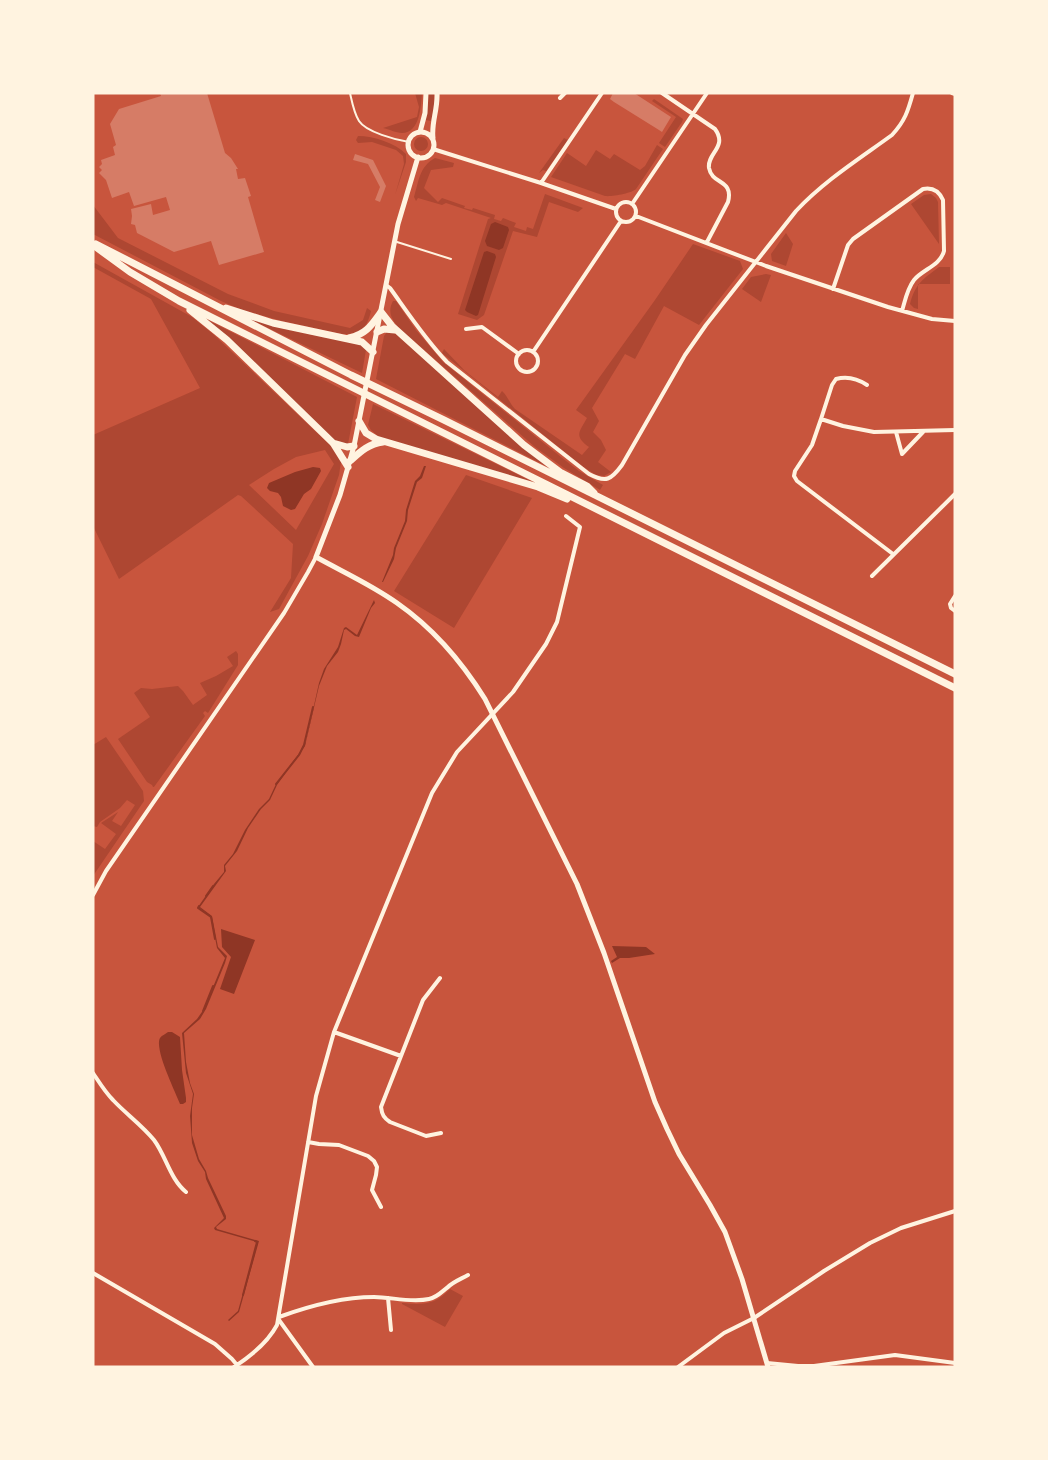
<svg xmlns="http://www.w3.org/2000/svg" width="1048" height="1460" font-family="Roboto,sans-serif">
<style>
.green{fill:#ae4732;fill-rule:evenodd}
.water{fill:#8f3625}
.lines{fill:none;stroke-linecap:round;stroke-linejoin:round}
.stream{stroke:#8f3625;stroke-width:2}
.building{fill:#d67c66}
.service{stroke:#fff3e0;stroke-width:2}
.minor{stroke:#fff3e0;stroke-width:4}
.tertiary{stroke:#fff3e0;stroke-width:5}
.primary{stroke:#fff3e0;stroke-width:7}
</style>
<rect width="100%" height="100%" fill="#c8553d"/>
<path class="green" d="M415,93H422C421,106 420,133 402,133C396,133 389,129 383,128L417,117L419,107Z
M428,93H434V108L431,121L426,120Z
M654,99L683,119L682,122L665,147L659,143L676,117L652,101Z
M358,136C374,136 395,143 406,154V162L395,195L404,164L403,156L396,150L372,142L358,143L356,140Z
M414 144a7 7 0 1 1 14 0a7 7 0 1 1-14 0Z
M564,138L568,140L546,171L543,170L539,173Z
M657,145L663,149L636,189C632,193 612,197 605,196L551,177L567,153L586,166L596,150L610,159L614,154L640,170L645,166Z
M435,158L454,163L453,167L431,170L424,188L438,202L442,198L465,206L464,208L472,210L473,208L495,215L494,219L501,221L503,218L516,223L514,227L526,231L527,227L533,229L545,194L583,208L578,212L549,202L537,237L513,231L484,315L477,320L458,314L488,219L491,218L446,203L442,205L418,198L416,201L414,197C419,181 419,167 435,158Z
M931,194L936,198L938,202L939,244L911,204L924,195Z
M93,205L118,238L228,294L274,311L350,328L363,320L367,308L371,311C367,328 361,335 342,334L282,321L242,310L221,301L93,234Z
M786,233L793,244L786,266L772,261L771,254Z
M693,244L740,261L743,269L699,325L664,306L635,359L625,354L592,408L599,421L593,432L601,440L606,450L598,462L611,472L604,476L596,475L582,466L442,353L444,349L465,371L498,397L502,391C507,395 510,404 515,409L582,455L589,447C573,436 580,431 587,418L576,410L655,300Z
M93,262L192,317L213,334L332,447L341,462L339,475L322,524L308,556L279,609L270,612L291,578L293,544L241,496L238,495L119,579L93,526V435L200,388L151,299L93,267ZM325,450L334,464L296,530L249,485L274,469L296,457Z
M939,267H950V284H918V309L914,308L910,304C915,284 923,279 939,267Z
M766,274L771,275L761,302L742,289L751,277Z
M393,301H396L416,330L443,362L561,457L579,471L603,485L600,490L564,468L535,447L399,328C392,320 387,312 393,301Z
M202,317L357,397L348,444L337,443Z
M245,317L362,345L366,350L362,373Z
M387,332H392L397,335L554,470L376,379L384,336Z
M373,404L535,483L379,437L371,430L368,425Z
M466,475L532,498L454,628L394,591Z
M236,651L238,654V665L208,713L205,711L203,713L205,716L154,787H153L152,785L147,782L118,739L150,717L134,693L141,688L152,689L178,686L183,691L193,705L207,695L200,683L216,676L233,666L227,657Z
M106,737L143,791L144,801L93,876V841L105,849L116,834L101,823L118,812L112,821L121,826L135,805L127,800L120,808L100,822L97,827L93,826V745Z
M450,1289L463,1296L445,1327L402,1304V1303C423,1305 435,1305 450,1289Z"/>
<path class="water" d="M495,222L508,227L509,230L503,248L499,250L487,246L485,241L491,224Z
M487,251L495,254L496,257L478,315L476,316L467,312L465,310L484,252Z
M424,466H426L422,478L417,482L408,510L407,521L396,548L394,559L383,582H382L393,555L394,548L405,521L406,510L415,481L420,476Z
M313,467L320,468L321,471L311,489L304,494L295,509L291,510L283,506L281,497L278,493L270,491L267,488L269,483L295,472Z
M374,600L375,603L371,608L359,637L355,636L346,629L344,630L341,644L338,652L327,666L319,686L305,746L277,785L270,800L261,809L248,828L237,851L225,866L226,871L200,907L212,916L218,947L227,956L225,963L206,1009L200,1019L184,1033L186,1062L190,1083L194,1094L192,1108V1135L199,1159L206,1171L208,1178L226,1216V1219L216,1227L217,1229L259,1241L239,1312L229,1321L228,1320L238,1311L257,1242L215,1230L214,1228L224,1218L206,1179L205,1172L198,1161L192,1143L190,1116L193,1094L186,1073L182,1033L197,1019L204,1009L225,958L217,948L212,922L210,916L198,907L214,884L224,872V865L233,854L245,830L259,809L269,799L276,784L300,752L306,741L319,683L324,669L338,647L344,628L346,627L357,635Z
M221,929L255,940L234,994L220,989L231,957L222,947Z
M612,946L646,947L655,954L629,958H620L612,963L611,961L617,957Z
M168,1032H172L180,1037L182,1070L186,1098V1102L183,1104H180C175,1091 154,1049 160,1038C162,1035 166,1034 168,1032Z"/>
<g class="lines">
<path class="stream" d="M276,784L299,755L304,745L313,707
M206,896L213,886
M199,906L198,908L211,917L215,939
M203,1011L213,986
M243,1295L257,1242L255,1241"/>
</g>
<path class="building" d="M160,93H207L225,153L231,158L238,169H236L238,179L245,178L251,196L248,197L264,252L219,265L211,241L174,252L137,233L135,225L131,224L132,216L131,209L151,204L153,215L170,210L166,197L134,206L129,192L112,198L106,180L99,173L102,170L99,167L102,164L101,160L115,155L113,147L116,145L110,124L119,109L161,96Z
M613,93H634L671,117L662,132L659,130L614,102L610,99Z
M355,154L373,160L386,186L380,202L375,200L380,187L368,164L353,160Z"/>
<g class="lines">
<path class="service" d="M350,93C352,102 354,113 359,121C366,132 396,140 409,142
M397,242L451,259"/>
<path class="minor" d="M662,93L715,129C728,147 707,153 709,168C712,185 734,179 728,202L707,242
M952,93L955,94
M560,98L565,93
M433,149L541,183L616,209
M541,183L602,93
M616 212a10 10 0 1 1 20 0a10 10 0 1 1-20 0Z
M632,204L707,93
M636,216L766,266L888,307L932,319L955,321
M386,285L390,288C408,313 425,339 447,362L589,474C606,483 611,480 622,465L685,355L706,325L796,211C824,181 859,159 892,135C905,121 908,111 913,93
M833,289L848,245L853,239L923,189C933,187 939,191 943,200L944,251C940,266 923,269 914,280C907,289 905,301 902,311
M466,329L482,327L519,354
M516 361a11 11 0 1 1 22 0a11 11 0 1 1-22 0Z
M533,352L621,221
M821,419L832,385L836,379C847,376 858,379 867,385
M896,432L902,454L923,432
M893,554L797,481L794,476L795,471L812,445L821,419L843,426L874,432L955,430
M872,576L955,494
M955,596L950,604L951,608L955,611
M93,895L106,871L284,613L308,572L316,557
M440,978L423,1000L381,1107C382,1115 384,1118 390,1122L426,1136L441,1133
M334,1032L401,1056
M93,1073C99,1082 105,1092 113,1100C126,1114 142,1125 154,1140C166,1156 170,1179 186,1192
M308,1142L319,1144L339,1145L368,1156L374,1161L377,1167L376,1175L372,1190L381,1207
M93,1273L215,1344L232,1359L237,1365
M388,1298L391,1330
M279,1317C309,1306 341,1297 374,1297C391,1297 411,1303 429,1299C438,1297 441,1292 448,1287C453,1282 461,1279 468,1275
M279,1320L313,1367
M767,1363L798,1366H814L895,1355L955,1363
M234,1367C251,1356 268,1342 277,1325L316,1096L334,1032L432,793L457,752L513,692L546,644L557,622L580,527L566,516
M678,1367L724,1333L754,1318L824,1271L870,1243L901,1228L955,1211"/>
<path class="tertiary" d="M420,132L425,113L426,93
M408 145a13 13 0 1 1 26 0a13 13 0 1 1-26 0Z
M433,138C431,123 438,109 437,93
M418,157L398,224L354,446L340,495L316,557C343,572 372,585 397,603C433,628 462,662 485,699L577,884L604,953L655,1102L667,1129L679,1154L710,1205L725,1232L742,1279L768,1367"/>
<path class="primary" d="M96,244L351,375L444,420L955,674
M93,245L130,272L179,301L955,688
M226,308L273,323L362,342L373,352
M190,310L227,340L333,443L348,467
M377,332L384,329L395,330
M349,338C366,334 371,326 381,312L392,326L524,445L560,472L587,486L594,493
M359,421L366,433L376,439L538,487L567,499
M333,443L347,447L354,446
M350,461C360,452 368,444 383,442"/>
</g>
<rect width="1048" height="1460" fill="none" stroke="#fff3e0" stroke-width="189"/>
</svg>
